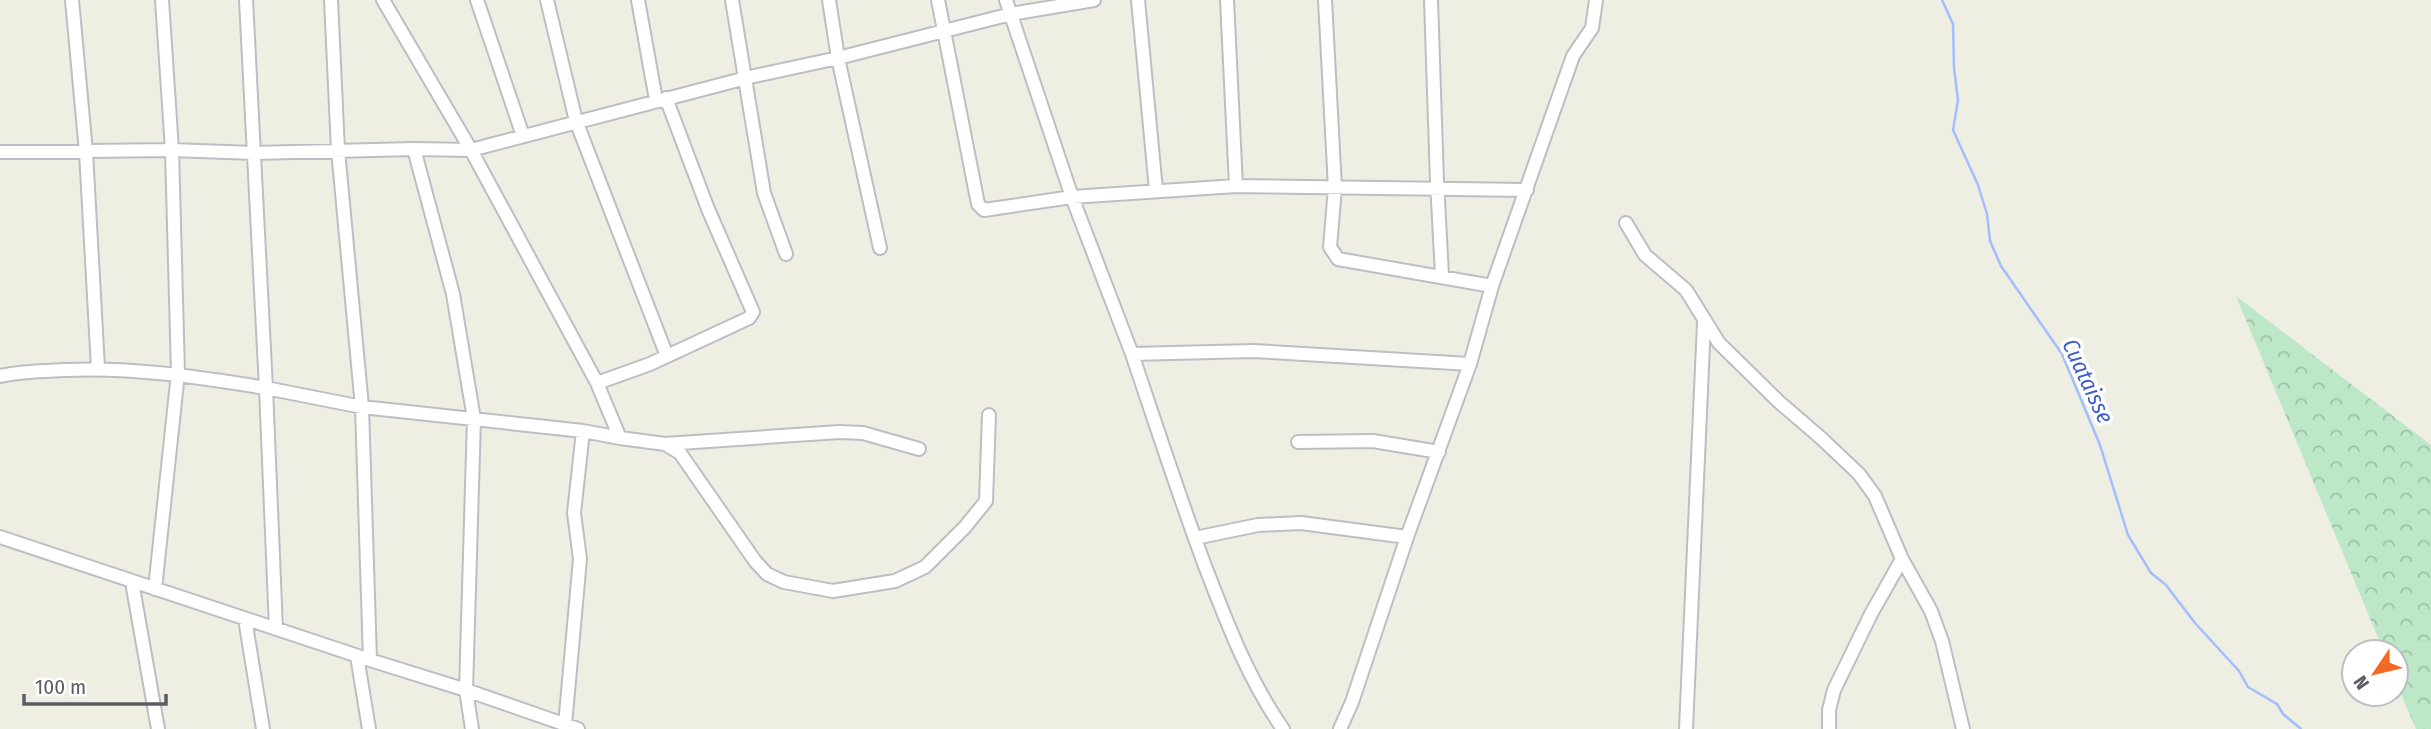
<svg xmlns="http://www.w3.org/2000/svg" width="2431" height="729" font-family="'Fira Sans Condensed',sans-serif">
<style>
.forest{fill:url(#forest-crowns)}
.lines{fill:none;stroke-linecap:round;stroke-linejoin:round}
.stream{stroke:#a2beff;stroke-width:2.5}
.minor-casing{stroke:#bdbec5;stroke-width:16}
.minor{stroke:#fff;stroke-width:12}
.labels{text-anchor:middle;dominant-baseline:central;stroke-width:7;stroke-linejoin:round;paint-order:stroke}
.water-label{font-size:23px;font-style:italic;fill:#3d5dca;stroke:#fff}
</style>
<defs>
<pattern id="forest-crowns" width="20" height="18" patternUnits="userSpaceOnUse" patternTransform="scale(1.75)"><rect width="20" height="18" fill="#bde8c8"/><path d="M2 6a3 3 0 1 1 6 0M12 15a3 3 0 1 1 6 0" fill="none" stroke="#9dbfa6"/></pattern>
</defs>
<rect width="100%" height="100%" fill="#eeeee2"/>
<path class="forest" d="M2236,296L2431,445V729H2416L2396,682V652H2384Z"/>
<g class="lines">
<path class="stream" d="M1942,0L1953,24L1954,68L1958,100L1953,130L1978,185L1987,214L1990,241L2001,266L2062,354L2100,445L2128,535L2151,573L2166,585L2195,623L2239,671L2248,687L2277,704L2283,714L2301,729"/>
<g class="minor-casing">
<path id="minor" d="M72,0L86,152L98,368
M331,0L338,150L362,407L370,660
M477,0L523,136
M547,0L576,121L667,356
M638,0L656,100
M732,0L764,193L786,254
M829,0L838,58L880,248
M938,0L978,204L984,210L1072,197L1236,186L1527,190
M1006,0L1072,197L1132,354L1254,351L1470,364
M1138,0L1156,190
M1227,0L1236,186
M1325,0L1335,188L1330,247L1338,259L1492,286
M1431,0L1437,182L1442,275
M414,149L453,294L474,419L466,690L472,729
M0,152L172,150L254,153L414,149L471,150L750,77L838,58L1011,14L1094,0
M1626,223L1645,255L1686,290L1719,343L1778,401L1821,438L1859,474L1875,496L1902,559L1931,611L1942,641L1963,729
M1132,354C1156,425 1179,496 1205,566C1227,623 1248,679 1283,729
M0,376C22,371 43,371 65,370C133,367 199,377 266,388L246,0
M597,383L650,364L749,318L753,312L708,209L666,98
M620,438L665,444L680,453L755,561L767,574L784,582L833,591L895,581L925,567L965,527L986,501L989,415
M1298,442L1373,441L1439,452
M665,444L840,432L863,433L919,449
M0,537L370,660L466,690L578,729
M1195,538L1258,525L1301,523L1407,537
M132,582L158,729
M155,589L178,373L172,150L162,0
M245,619L263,729
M276,629L266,388L362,407L583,431L620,438L597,383L471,150L383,0
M357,656L369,729
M565,725L580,559L574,513L583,431
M1340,729L1352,702L1407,537L1470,364L1492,286L1573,56L1592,28L1596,0
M1686,729L1704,322
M1829,729V710L1834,690L1871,614L1902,559"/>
</g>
<use href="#minor" class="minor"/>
</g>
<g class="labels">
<g class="water-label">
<text transform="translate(2088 381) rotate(65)">Cuataisse</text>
</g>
</g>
<g transform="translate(2375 673) rotate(235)"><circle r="33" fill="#ffffff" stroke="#bdbec1" stroke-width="2"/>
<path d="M0-5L12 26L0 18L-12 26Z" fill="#f46923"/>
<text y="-10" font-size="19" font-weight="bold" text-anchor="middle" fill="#5b5c64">N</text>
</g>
<path d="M24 694v10h142v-10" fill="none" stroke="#5b5c64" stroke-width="3.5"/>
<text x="35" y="694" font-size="21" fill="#5b5c64" stroke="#ffffff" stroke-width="5" paint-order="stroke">100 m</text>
</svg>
